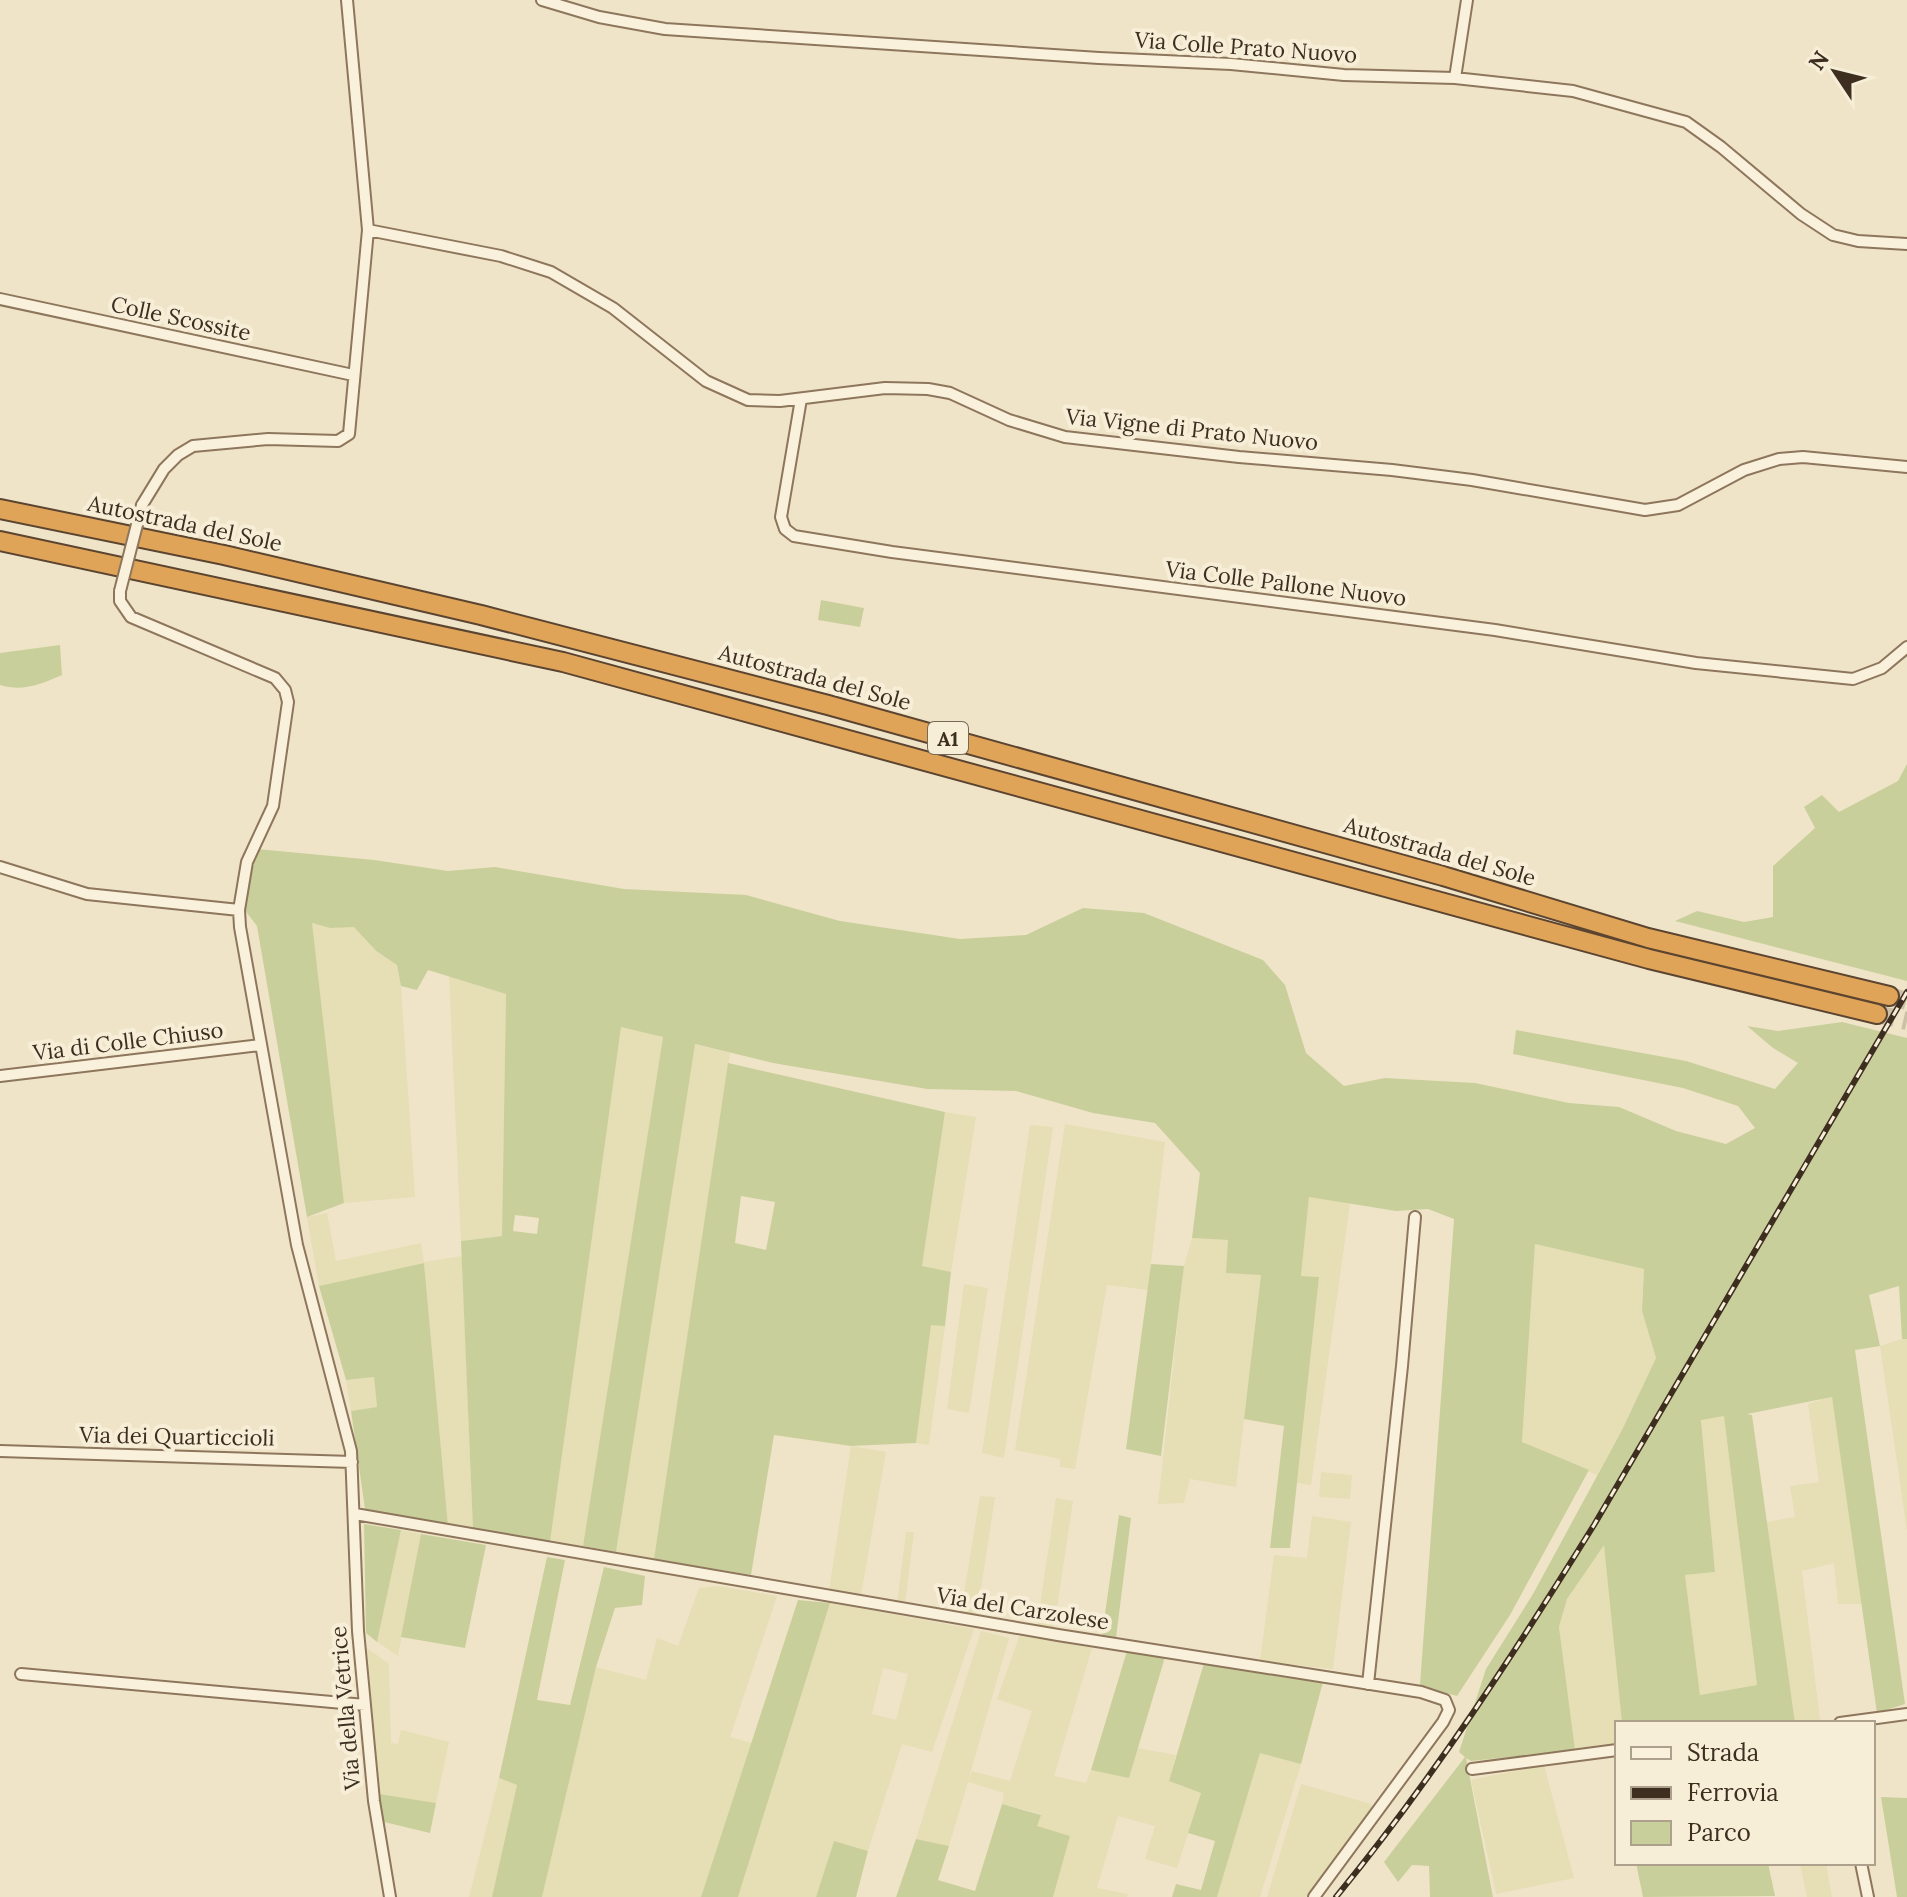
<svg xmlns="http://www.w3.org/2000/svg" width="1907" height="1897" font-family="Lora,serif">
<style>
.farmland{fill:#e6deb5;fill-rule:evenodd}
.green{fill:#c9cf9b;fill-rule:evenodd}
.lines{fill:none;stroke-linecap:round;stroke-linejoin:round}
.motorway-tunnel{stroke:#ccc0a6;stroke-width:18;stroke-dasharray:18 9;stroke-linecap:butt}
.minor-casing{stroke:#8d765c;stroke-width:14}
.motorway-casing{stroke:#5b4430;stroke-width:22}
.minor{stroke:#faf1dc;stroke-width:10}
.motorway{stroke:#e0a458;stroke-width:18}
.rail-casing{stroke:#3d2e20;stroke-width:6}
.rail{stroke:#f7eed8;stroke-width:3;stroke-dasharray:9;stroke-linecap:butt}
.minor-bridge-casing{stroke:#8d765c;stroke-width:14;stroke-linecap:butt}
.minor-bridge{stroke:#faf1dc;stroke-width:10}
.labels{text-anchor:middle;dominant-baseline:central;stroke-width:8;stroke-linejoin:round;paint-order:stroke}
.shield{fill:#f7eed8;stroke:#756857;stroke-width:2}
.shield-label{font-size:20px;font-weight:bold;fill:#3d2e20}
.street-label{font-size:22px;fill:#3d2e20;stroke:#f7eed8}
</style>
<rect width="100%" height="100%" fill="#f0e4c8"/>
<path class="farmland" d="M311,923L330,928L354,926L375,951L397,965L401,986L415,1197L344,1203Z
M449,976L506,994L502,1236L461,1241Z
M621,1026L663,1037L583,1546L550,1542Z
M694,1044L730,1053L654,1559L616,1552Z
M945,1112L976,1117L951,1272L922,1267Z
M1065,1124L1165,1142L1148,1290L1107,1285L1075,1469L1060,1467V1459L1015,1450Z
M1030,1125L1053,1127L1004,1458L982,1453Z
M1309,1196L1350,1204L1311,1485L1297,1483L1319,1277L1301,1276Z
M327,1213L336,1261L421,1243L424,1262L462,1256L473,1529L448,1526L424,1263L319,1286L307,1217Z
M1192,1238L1228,1240L1261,1275L1236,1487L1190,1479L1184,1503L1158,1504L1184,1266Z
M1535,1244L1644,1269L1642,1311L1656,1358L1622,1430L1597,1475L1522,1442Z
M964,1284L988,1288L969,1413L947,1409Z
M931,1324L945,1326L929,1445L916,1443Z
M1902,1339H1907V1531L1880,1346Z
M374,1377L377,1407L351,1411L346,1380Z
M1832,1396L1862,1604H1838L1834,1563L1802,1571L1820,1720L1795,1723L1766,1522L1795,1517L1790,1486L1819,1482L1808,1404Z
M1724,1416L1757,1685L1700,1695L1685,1575L1715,1572L1701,1419Z
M851,1446L886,1452L861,1595L829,1591Z
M1321,1472L1352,1475L1350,1499L1319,1497Z
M980,1496L995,1497L977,1615L961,1612Z
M1056,1498L1073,1501L1054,1628L1037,1626Z
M1312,1516L1351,1522L1333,1669L1260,1661L1274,1555L1307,1558Z
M401,1530L421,1534L398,1656L377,1642Z
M906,1532H914L905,1604L897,1603Z
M1604,1540L1622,1723H1617V1745L1575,1750L1559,1628L1567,1599Z
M718,1586L777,1596L730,1737L752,1743L701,1897H542L596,1667L646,1680L657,1638L678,1646L699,1588Z
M830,1603L974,1629L932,1752L902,1744L868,1851L834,1841L816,1897H738ZM883,1668L908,1674L896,1720L872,1714Z
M981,1631L1009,1638L968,1781L972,1771L1010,1781L1032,1711L997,1699L1020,1634L1092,1648L1054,1776L1086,1783L1091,1770L1129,1777L1138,1748L1176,1755L1169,1781L1201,1793L1177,1868L1145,1859L1155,1826L1118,1816L1097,1888L1128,1894L1127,1897H1053L1070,1836L1036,1826L1041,1814L1002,1804L1004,1793L968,1782L949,1846L916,1839Z
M367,1648L389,1664L391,1743L398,1744L401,1730L449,1742L436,1803L379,1794Z
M1260,1752L1301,1764L1260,1897H1217Z
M1544,1765L1574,1878L1496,1894L1471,1780Z
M499,1778L517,1785L492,1897H469Z
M1301,1784L1371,1804L1372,1809L1306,1897H1267Z
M1800,1863H1826L1832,1897H1807Z"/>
<path class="green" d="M821,600L864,608L860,627L818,620Z
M60,645L62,675C41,684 23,692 0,685V653Z
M1907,764V981L1675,921L1697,911L1744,922L1773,917V866L1815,828L1804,807L1822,795L1839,812L1898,781Z
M257,849L374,860L448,871L495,867L624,889L746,895L840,921L960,939L1026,935L1083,908L1144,913L1263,960L1285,985L1306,1053L1344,1086L1385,1078L1475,1083L1569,1103L1619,1107L1676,1131L1726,1144L1755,1128L1738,1106L1683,1088L1513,1054L1516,1030L1686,1061L1775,1089L1798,1063L1773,1048L1747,1026L1778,1031L1842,1022L1907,1038V1339H1902L1899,1286L1869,1295L1880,1346L1855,1350L1905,1704L1877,1713L1832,1397L1747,1414L1752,1415L1795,1723H1622L1604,1545L1567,1599L1559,1627L1575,1750L1471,1761L1466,1758L1493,1897H1430L1429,1866L1412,1865L1398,1882L1384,1862L1465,1757L1459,1752L1486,1669L1533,1594L1622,1430L1656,1358L1642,1311L1644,1269L1535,1244L1522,1442L1589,1470L1510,1615L1457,1696L1420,1685L1454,1219L1428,1209L1396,1211L1309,1197L1301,1276L1319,1277L1290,1548H1270L1284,1426L1244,1419L1261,1275L1226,1273L1228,1240L1192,1238L1200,1173L1155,1123L1093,1113L1016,1091L927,1089L773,1063L695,1044L616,1552L583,1546L663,1037L621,1027L550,1542L473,1529L461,1241L502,1236L506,994L428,970L417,990L401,986L397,965L376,951L354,927L330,928L312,923L344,1203L307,1217L257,926L244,909ZM515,1215L539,1218L537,1234L513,1231ZM1724,1416L1757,1685L1700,1695L1685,1575L1715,1572L1701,1420Z
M728,1063L945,1112L922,1266L951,1272L945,1326L931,1325L916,1443L851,1446L774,1435L751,1575L654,1559ZM741,1196L775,1202L766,1250L735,1243Z
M424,1263L448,1526L365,1509L351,1411L377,1407L374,1377L346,1380L319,1286Z
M1151,1264L1184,1266L1161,1456L1126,1449Z
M1119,1515L1131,1518L1116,1638L1102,1635Z
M364,1524L401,1530L377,1642L366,1633Z
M421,1534L486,1545L465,1648L401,1637Z
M547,1557L565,1560L537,1700L570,1705L604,1567L645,1576L642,1605L615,1608L596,1667L542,1897H492L517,1785L499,1778Z
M798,1600L830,1603L738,1897H701Z
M1127,1651L1165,1657L1129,1778L1091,1770Z
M1204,1663L1323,1682L1301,1764L1260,1753L1217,1897H1172L1176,1884L1201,1890L1215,1841L1188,1833L1201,1793L1169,1781Z
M379,1794L436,1803L430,1833L384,1822Z
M1881,1797L1907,1798V1897H1897Z
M1002,1804L1041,1815L1037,1826L1070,1836L1053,1897H896L916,1839L949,1846L938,1880L975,1891Z
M834,1841L868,1851L856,1897H816Z
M1636,1863H1768L1775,1896L1643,1897Z"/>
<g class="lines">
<path class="motorway-tunnel" d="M1889,996L1907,1001
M1877,1014L1907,1021"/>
<g class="minor-casing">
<path id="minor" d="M542,0L599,17L665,29L1099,58L1231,64L1344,75L1455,78L1573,91L1686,122L1721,147L1801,214L1833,235L1858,241L1907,244
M1455,78L1467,0
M368,230L501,256L551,272L613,308L706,381L748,400L780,401L885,388L928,389L950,393L1009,420L1065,437L1239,457L1392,470L1472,480L1645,510L1678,505L1744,470L1779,459L1803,457L1907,467
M0,299L353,375
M801,399L781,517L785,529L794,536L892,552L1495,630L1696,663L1853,679L1882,668L1907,647
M142,505L164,469L178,455L193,446L268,439L338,441L349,434L368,230L347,0
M120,591V601L131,617L275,678L285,690L288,702L273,806L247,862L239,910L240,927L297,1245L351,1451L358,1631L374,1801L390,1897
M0,867L87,894L239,910
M0,1076L260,1045
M0,1451L352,1462
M355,1514L1058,1635L1421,1692L1445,1700L1449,1710L1443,1722L1314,1897
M21,1674L365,1705
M1368,1684L1402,1366L1415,1217
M1840,1723L1907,1714
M1472,1769L1617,1750
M1861,1863L1868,1897"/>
</g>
<g class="motorway-casing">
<path id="motorway" d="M0,509L224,555L481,615L828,705L1443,876L1648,938L1889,996
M0,541L563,662L1649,959L1877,1014"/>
</g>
<use href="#minor" class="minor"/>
<use href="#motorway" class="motorway"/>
<g class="rail-casing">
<path id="rail" d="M1336,1897C1432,1780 1514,1654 1594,1525L1907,992"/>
</g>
<use href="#rail" class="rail"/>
<g class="minor-bridge-casing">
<path id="minor-bridge" d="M120,591L142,505"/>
</g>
<use href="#minor-bridge" class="minor-bridge"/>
</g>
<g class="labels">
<rect class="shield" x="928" y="722" width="40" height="32" rx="6"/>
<g class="shield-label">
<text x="948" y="738">A1</text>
</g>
<g class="street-label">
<text transform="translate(1246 47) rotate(4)">Via Colle Prato Nuovo</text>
<text transform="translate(181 318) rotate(12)">Colle Scossite</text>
<text transform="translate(1192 429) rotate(6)">Via Vigne di Prato Nuovo</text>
<text transform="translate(185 523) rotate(12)">Autostrada del Sole</text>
<text transform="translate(1286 583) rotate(7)">Via Colle Pallone Nuovo</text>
<text transform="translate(815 677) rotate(15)">Autostrada del Sole</text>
<text transform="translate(1440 851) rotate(16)">Autostrada del Sole</text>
<text transform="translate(128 1041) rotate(-7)">Via di Colle Chiuso</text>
<text transform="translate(177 1436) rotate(1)">Via dei Quarticcioli</text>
<text transform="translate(1023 1608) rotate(9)">Via del Carzolese</text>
<text transform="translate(345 1708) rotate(-95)">Via della Vetrice</text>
</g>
</g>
<rect x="1615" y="1721" width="260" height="144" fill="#f7eed8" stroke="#ada18e" stroke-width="2"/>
<rect x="1631" y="1747" width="40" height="12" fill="#faf1dc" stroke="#ada18e" stroke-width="2"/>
<text x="1687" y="1761" font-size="24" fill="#3d2e20">Strada</text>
<rect x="1631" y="1787" width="40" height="12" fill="#3d2e20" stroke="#ada18e" stroke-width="2"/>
<text x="1687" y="1801" font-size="24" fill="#3d2e20">Ferrovia</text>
<rect x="1631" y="1821" width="40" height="24" fill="#c9cf9b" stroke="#ada18e" stroke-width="2"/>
<text x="1687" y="1841" font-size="24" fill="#3d2e20">Parco</text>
<g transform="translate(1835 72) rotate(305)" stroke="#f7eed8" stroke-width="6" paint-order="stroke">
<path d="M0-6L14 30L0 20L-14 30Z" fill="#3d2e20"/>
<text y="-12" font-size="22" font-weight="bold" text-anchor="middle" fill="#3d2e20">N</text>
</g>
</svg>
